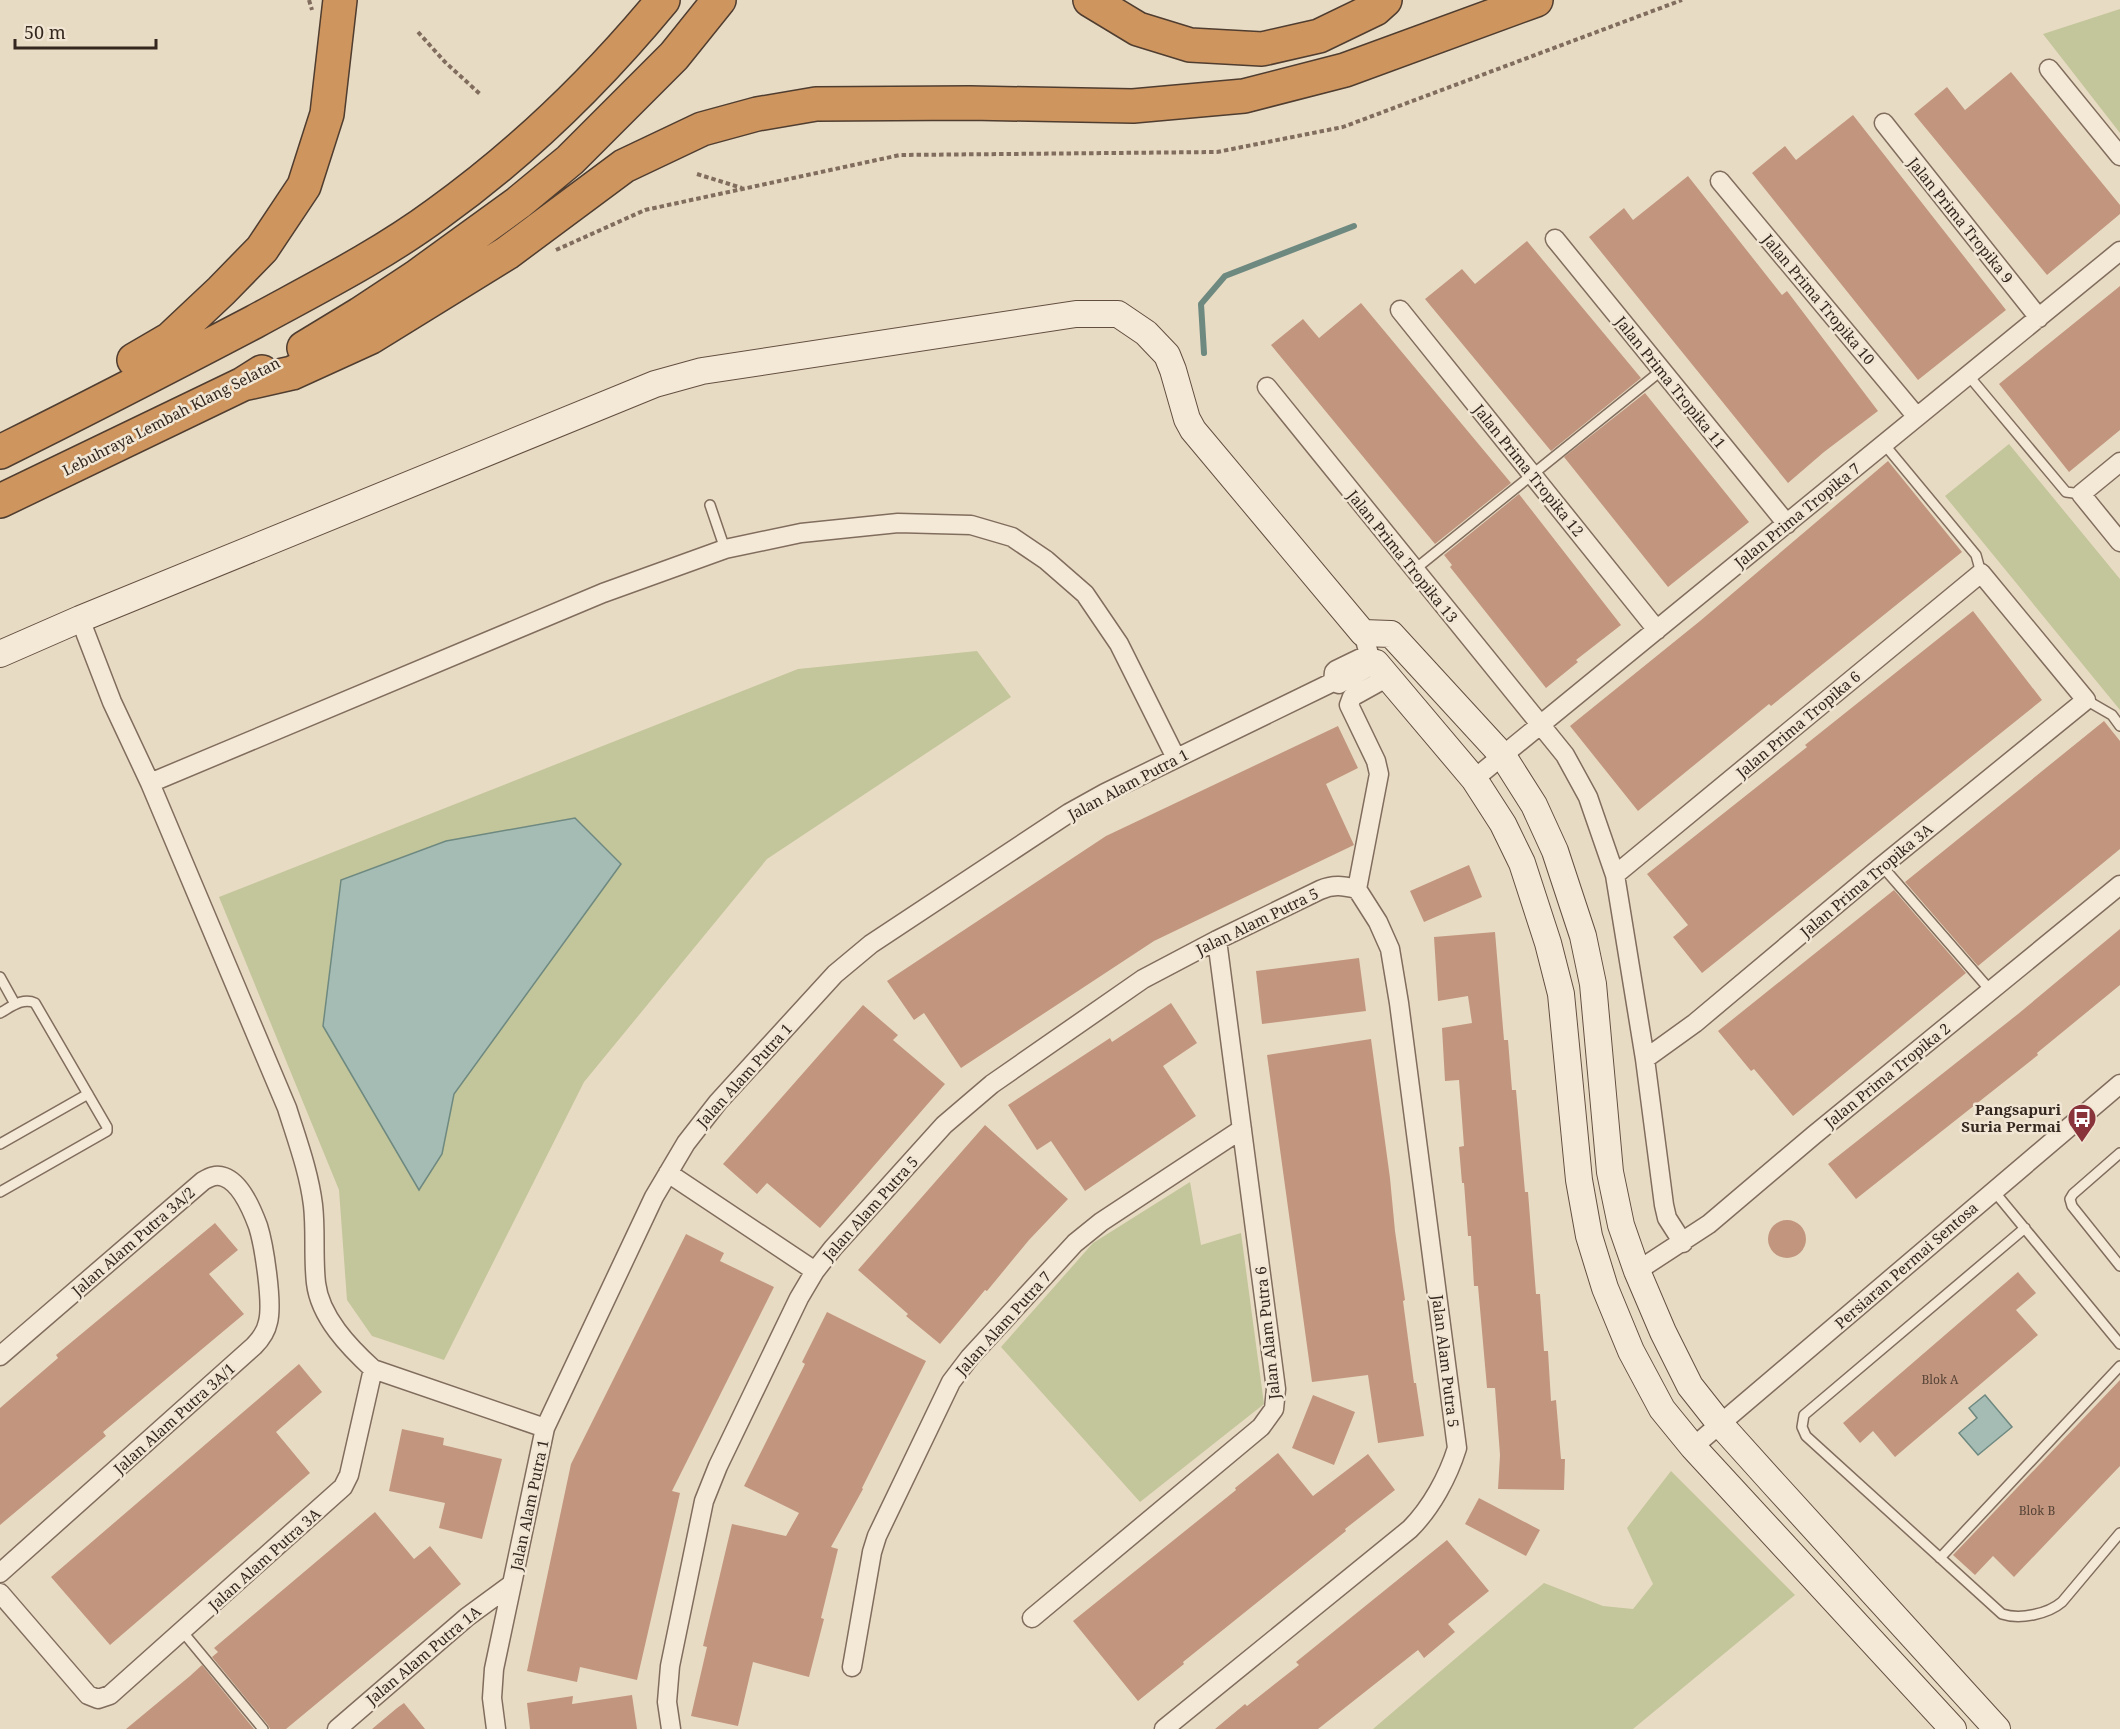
<svg xmlns="http://www.w3.org/2000/svg" width="2120" height="1729" font-family="'Noto Serif',serif">
<style>
.green{fill:#c3c59a}
.water{fill:#a5bcb4;stroke:#6e8980;stroke-width:1.5}
.lines{fill:none;stroke-linecap:round;stroke-linejoin:round}
.stream{stroke:#6e8980;stroke-width:6}
.building{fill:#c2967e}
.lane-casing{stroke:#816d5d;stroke-width:12}
.street-casing{stroke:#816d5d;stroke-width:21}
.secondary-casing{stroke:#634f40;stroke-width:28}
.highway-casing{stroke:#4f3d30;stroke-width:36}
.path{stroke:#816d5d;stroke-width:4;stroke-dasharray:4.5 3;stroke-linecap:butt}
.lane{stroke:#f4e9d6;stroke-width:9}
.street{stroke:#f4e9d6;stroke-width:18}
.secondary{stroke:#f4e9d6;stroke-width:26}
.highway{stroke:#ce955e;stroke-width:33}
.labels{text-anchor:middle;dominant-baseline:central;stroke-width:5;stroke-linejoin:round;paint-order:stroke}
.number-label{font-size:12px;fill:#574337}
.street-label{font-size:15px;fill:#33271f;stroke:#f1e6d3}
.poi-label{font-size:15px;font-weight:bold;fill:#33271f;stroke:#f1e6d3;text-anchor:end}
</style>
<rect width="100%" height="100%" fill="#e8dbc4"/>
<path class="green" d="M2120,9V133L2043,34Z
M2009,444L2120,579V710L1945,496Z
M977,651L1011,697L767,859L584,1082L444,1360L372,1336L347,1300L339,1190L219,897L798,669Z
M1190,1182L1201,1245L1241,1233L1264,1404L1140,1502L1001,1347L1093,1243Z
M1671,1471L1795,1595L1633,1729H1373L1544,1583L1603,1606L1633,1609L1653,1584L1627,1528Z"/>
<path class="water" d="M575,818L621,864L454,1094L442,1154L419,1190L323,1026L341,880L446,841Z
M1985,1395L2012,1427L1978,1455L1959,1433L1977,1418L1969,1408Z"/>
<g class="lines">
<path class="stream" d="M1204,353L1201,304L1225,276L1354,226"/>
</g>
<path class="building" d="M2011,72L2120,205V214L2047,275L1914,114L1947,87L1965,110Z
M1853,115L2006,310L1918,380L1752,173L1785,146L1796,160Z
M1688,176L1782,295L1787,291L1878,411L1824,452L1788,483L1589,237L1624,208L1633,220Z
M1527,241L1641,378L1551,451L1425,299L1462,269L1475,284Z
M2120,286V430L2069,472L1999,384Z
M1361,303L1511,483L1435,544L1271,345L1303,319L1319,338Z
M1645,393L1749,522L1668,587L1564,457Z
M1888,461L1962,552L1771,706L1769,704L1638,811L1570,726L1700,621Z
M1519,494L1621,625L1576,660L1578,662L1546,688L1450,567L1452,565L1444,555Z
M1973,611L2042,700L1702,973L1673,937L1688,925L1647,874L1807,747L1805,745Z
M2104,721L2120,741V849L1978,966L1905,882Z
M1338,726L1358,768L1326,784L1354,845L1154,941L961,1068L924,1013L914,1020L887,981L1106,836Z
M1469,865L1482,897L1424,922L1410,891Z
M1894,890L1966,973L1793,1116L1754,1069L1751,1071L1718,1031Z
M2120,929V985L2037,1053L2038,1055L1856,1199L1828,1164L2018,1014Z
M1495,932L1504,1040H1508L1512,1090H1516L1525,1192H1528L1536,1294H1540L1544,1351H1548L1551,1401L1556,1400L1561,1459H1565L1564,1490L1498,1489L1500,1455L1495,1388H1487L1478,1286H1474L1471,1236H1468L1464,1183H1462L1459,1147L1464,1146L1459,1080L1445,1081L1442,1028L1472,1023L1468,996L1438,1001L1434,937Z
M1359,958L1366,1011L1262,1024L1256,971Z
M1171,1003L1197,1043L1163,1066L1196,1116L1085,1191L1051,1141L1037,1150L1008,1105L1110,1038L1112,1042Z
M863,1005L898,1035L893,1040L945,1084L820,1228L767,1183L757,1194L723,1164Z
M1371,1039L1390,1178L1395,1231L1405,1300L1403,1301L1414,1383H1416L1424,1436L1378,1443L1368,1375L1312,1382L1267,1055Z
M985,1125L1068,1199L1029,1240L987,1291L985,1290L940,1344L906,1316L908,1314L858,1270Z
M1768 1239a19 19 0 1 1 38 0a19 19 0 1 1-38 0Z
M215,1223L238,1250L209,1274L244,1314L103,1432L106,1436L0,1525V1408L58,1358L56,1355Z
M686,1234L724,1253L720,1261L774,1287L672,1491L680,1493L637,1680L580,1667L577,1682L527,1671L571,1464Z
M2018,1272L2036,1293L2016,1310L2038,1335L1895,1457L1873,1431L1860,1443L1843,1423Z
M827,1312L926,1361L862,1488L863,1489L831,1547L838,1549L821,1618L824,1619L809,1677L753,1662L738,1726L691,1716L707,1647L703,1646L732,1524L786,1536L799,1513L744,1486L805,1364L802,1362Z
M299,1364L322,1392L276,1432L310,1473L110,1645L51,1577Z
M2120,1380V1466L2014,1577L1993,1556L1975,1575L1953,1555Z
M1313,1395L1355,1412L1334,1465L1292,1448Z
M402,1429L444,1438L443,1445L502,1459L482,1539L439,1528L445,1503L389,1491Z
M1278,1453L1313,1496L1368,1454L1395,1490L1345,1529L1346,1531L1183,1662L1184,1664L1138,1701L1073,1621L1236,1490L1235,1488Z
M1479,1498L1540,1530L1526,1556L1465,1524Z
M375,1512L414,1559L430,1546L461,1584L286,1729H270L268,1725L212,1657L218,1652L214,1648Z
M1447,1540L1489,1591L1448,1624L1455,1632L1424,1658L1418,1650L1318,1729H1215L1245,1704L1247,1706L1299,1665L1296,1662Z
M202,1665L254,1729H126L190,1676Z
M632,1695L637,1729H530L527,1703L573,1696L572,1704Z
M404,1703L425,1729H372L397,1708Z"/>
<g class="lines">
<g class="lane-casing">
<path id="lane" d="M1968,375L2066,492L2081,494
M1884,444L1976,555L1981,573
M710,505L725,549
M1414,570L1662,370
M2086,700L2112,715L2120,726
M1882,866L1990,990
M0,977L15,1004
M0,1013C11,1007 23,997 35,1003L107,1127V1131L0,1192
M0,1144L88,1094
M2120,1153L2073,1194L2070,1199L2072,1206L2120,1266
M1993,1190L2120,1344
M2025,1228L1804,1415L1802,1427L1806,1436L2002,1614C2020,1620 2048,1614 2062,1602L2120,1533
M1940,1558L2120,1366
M182,1631L263,1729"/>
</g>
<g class="street-casing">
<path id="street" d="M2049,69L2120,156
M1884,123L2039,318
M1720,181L1917,417
M1555,239L1787,524
M1400,310L1657,630
M1267,387L1565,755L1588,797L1615,875L1645,1059L1664,1205L1667,1218L1683,1243
M2120,462L2081,494L2120,542
M80,619L112,702L150,783L287,1108C297,1140 309,1172 313,1205C316,1231 313,1257 316,1283C320,1317 349,1347 373,1369L545,1428
M1333,682L1339,684L1376,663L1369,654L1363,633
M1333,682L1334,672L1336,670L1369,654
M1474,779L2120,251
M150,783L603,593L725,549L801,533L898,523L971,525L1012,537L1046,560L1085,594L1119,644L1176,758
M1615,875L1981,573L2086,700L1882,866L1695,1023L1645,1059
M1357,889L1379,774L1376,761L1349,705L1352,697L1388,677
M668,1173L815,1271
M1637,1271L1709,1224L1814,1135L2120,885
M0,1356L203,1181C210,1177 216,1174 224,1177C241,1183 252,1210 258,1226C264,1245 273,1303 268,1322C266,1332 261,1339 254,1346L0,1573
M1693,1447L2120,1084
M0,1593L88,1695L98,1699L110,1695L343,1487L349,1475L373,1369
M1032,1618L1261,1427L1274,1409L1276,1389L1217,940
M852,1667L872,1552L877,1536L951,1382L970,1357L1075,1243L1101,1222L1242,1129
M337,1729L467,1617L512,1584
M496,1729L492,1698L494,1669L545,1428L654,1197L686,1143L718,1102L835,974L871,944L1069,813L1105,793L1333,682
M671,1729L667,1702L670,1666L704,1501L718,1466L799,1298L815,1271L833,1248L944,1125L992,1084L1143,979L1217,940L1320,890C1334,884 1343,886 1357,889L1378,922L1390,949L1399,1003L1457,1448C1448,1477 1431,1508 1410,1529L1164,1729"/>
</g>
<g class="secondary-casing">
<path id="secondary" d="M0,654L80,619L655,384L702,371L1076,314H1118L1146,333L1167,355L1173,370L1187,419L1193,430L1363,633L1391,634L1503,756L1534,805L1555,851L1583,936L1593,984L1610,1172L1621,1225L1637,1271L1663,1332L1690,1386L1720,1424L1775,1485L1997,1729
M1376,663L1474,779L1503,824L1522,863L1548,943L1561,994L1579,1180L1589,1236L1605,1288L1631,1351L1662,1409L1693,1447L1953,1729"/>
</g>
<g class="highway-casing">
<path id="highway" d="M1090,0L1138,29L1190,45L1262,49L1319,36L1375,9L1385,0
M304,348L360,314L416,277L518,203L570,160L674,56L719,0
M134,360L170,339L221,291L262,249L304,186L327,114L340,0
M243,384L292,373L371,337L507,253L624,166L702,129L757,114L816,104L970,103L1133,106L1244,96L1345,70L1536,0
M0,452C85,410 170,366 254,322C316,288 380,256 437,214C522,153 596,81 663,0
M0,501L243,384L262,372"/>
</g>
<path class="path" d="M309,0L312,10
M418,32L445,62L480,94
M697,174L742,188
M556,250L645,210L900,155L1217,152L1343,127L1682,0"/>
<use href="#lane" class="lane"/>
<use href="#street" class="street"/>
<use href="#secondary" class="secondary"/>
<use href="#highway" class="highway"/>
</g>
<defs>
<g id="bus-pin" transform="scale(1.5)"><path d="M0 17L-7.5 6A9.5 9.5 0 1 1 7.5 6Z" fill="#89343a" stroke="#f1e6d3"/><path d="M-5-6H5V4H4V6H2V4H-2V6H-4V4H-5ZM-3.5-4V0h7V-4ZM-3.5 1.2v1.5H-2V1.2ZM2 1.2v1.5H3.5V1.2Z" fill="#fff"/></g>
</defs>
<g fill-rule="evenodd">
<use href="#bus-pin" x="2082" y="1118"/>
</g>
<g class="labels">
<g class="number-label">
<text x="1940" y="1379">Blok A</text>
<text x="2037" y="1510">Blok B</text>
</g>
<g class="street-label">
<text transform="translate(1961 220) rotate(51)">Jalan Prima Tropika 9</text>
<text transform="translate(1819 299) rotate(50)">Jalan Prima Tropika 10</text>
<text transform="translate(1671 382) rotate(51)">Jalan Prima Tropika 11</text>
<text transform="translate(171 416) rotate(-27)">Lebuhraya Lembah Klang Selatan</text>
<text transform="translate(1529 470) rotate(51)">Jalan Prima Tropika 12</text>
<text transform="translate(1797 515) rotate(-39)">Jalan Prima Tropika 7</text>
<text transform="translate(1403 556) rotate(51)">Jalan Prima Tropika 13</text>
<text transform="translate(1798 724) rotate(-40)">Jalan Prima Tropika 6</text>
<text transform="translate(1128 784) rotate(-28)">Jalan Alam Putra 1</text>
<text transform="translate(1866 880) rotate(-40)">Jalan Prima Tropika 3A</text>
<text transform="translate(1257 921) rotate(-26)">Jalan Alam Putra 5</text>
<text transform="translate(744 1075) rotate(-48)">Jalan Alam Putra 1</text>
<text transform="translate(1887 1075) rotate(-39)">Jalan Prima Tropika 2</text>
<text transform="translate(870 1208) rotate(-48)">Jalan Alam Putra 5</text>
<text transform="translate(133 1241) rotate(-41)">Jalan Alam Putra 3A/2</text>
<text transform="translate(1906 1265) rotate(-41)">Persiaran Permai Sentosa</text>
<text transform="translate(1003 1323) rotate(-48)">Jalan Alam Putra 7</text>
<text transform="translate(1267 1333) rotate(-96)">Jalan Alam Putra 6</text>
<text transform="translate(1446 1361) rotate(83)">Jalan Alam Putra 5</text>
<text transform="translate(174 1418) rotate(-42)">Jalan Alam Putra 3A/1</text>
<text transform="translate(529 1505) rotate(-78)">Jalan Alam Putra 1</text>
<text transform="translate(264 1559) rotate(-42)">Jalan Alam Putra 3A</text>
<text transform="translate(423 1655) rotate(-40)">Jalan Alam Putra 1A</text>
</g>
<g class="poi-label">
<text x="2061" y="1109">Pangsapuri<tspan x="2061" dy="17">Suria Permai</tspan></text>
</g>
</g>
<path d="M15 39v9h141v-9" fill="none" stroke="#33271f" stroke-width="3"/>
<text x="24" y="39" font-size="18" fill="#33271f" stroke="#f1e6d3" stroke-width="4.5" paint-order="stroke">50 m</text>
</svg>
